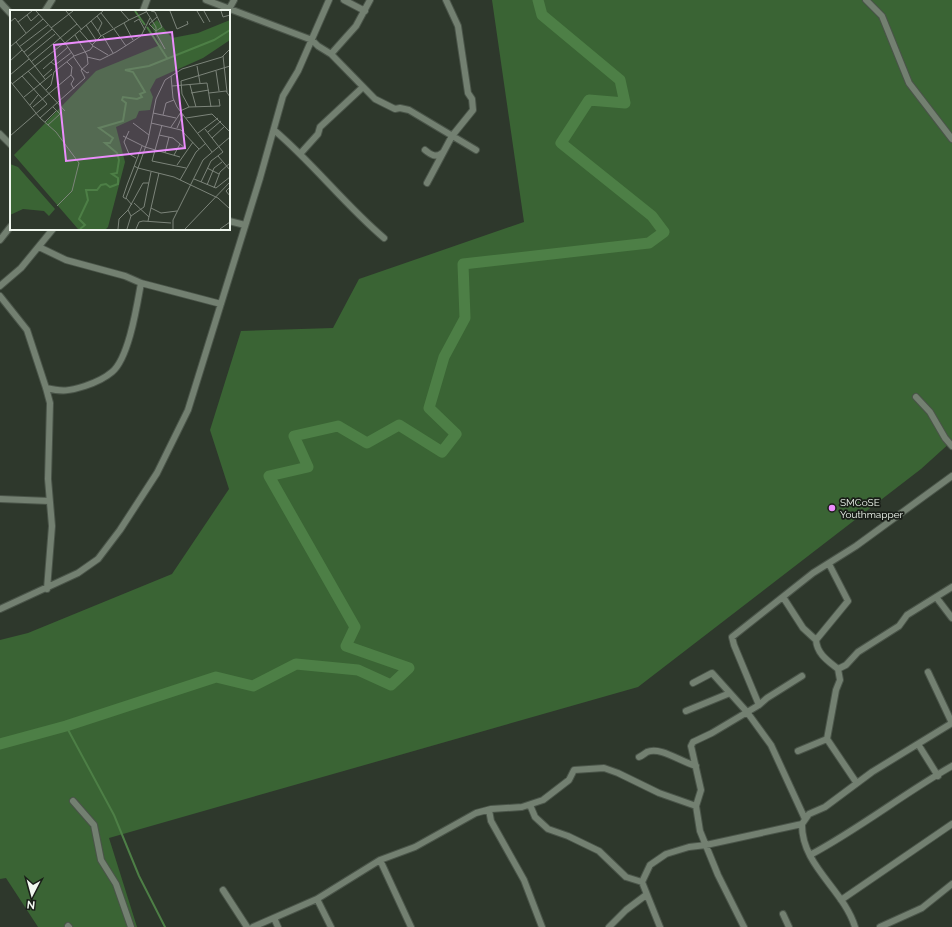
<svg xmlns="http://www.w3.org/2000/svg" width="952" height="927" font-family="Raleway,sans-serif">
<style>
.grass{fill:#3a6434}
.lines{fill:none;stroke-linecap:round;stroke-linejoin:round}
.stream{stroke:#4d7f46;stroke-width:2}
.river{stroke:#4d7f46;stroke-width:11}
.minor-casing{stroke:#4a5449;stroke-width:8}
.minor{stroke:#738071;stroke-width:6}
.poi-dot{fill:#eb8dfc;stroke:#191e18;stroke-width:1.5}
.labels{text-anchor:middle;dominant-baseline:central;stroke-width:3.5;stroke-linejoin:round;paint-order:stroke}
.poi-label{font-size:10px;fill:#f0f7ef;stroke:#191e18;text-anchor:start}
.inset-river{fill:none;stroke:#4d7f46;stroke-width:2}
.inset-road{fill:none;stroke:#7c847a;stroke-width:1}
.view{fill:#eb8dfc;fill-opacity:0.15;stroke:#eb8dfc;stroke-width:2}
.inset-edge{fill:none;stroke:#f0f7ef;stroke-width:2}
</style>
<rect width="100%" height="100%" fill="#2e382c"/>
<path class="grass" d="M492,0H952V441L921,469L638,687L109,838L137,927H38L6,878L0,879V640L28,633L172,574L229,489L210,430L241,331L333,328L359,279L524,222Z"/>
<g class="lines">
<path class="stream" d="M66,726L114,815L139,876L165,927"/>
<path class="river" d="M0,744L66,726L216,677L253,686L296,664L358,670L391,685L409,668L346,646L355,627L269,476L308,467L294,436L338,426L367,443L399,425L442,452L456,434L429,408L444,357L465,318L463,264L649,243L664,232L652,216L561,143L589,100L625,103L620,80L542,15L538,0"/>
<g class="minor-casing">
<path id="minor" d="M206,0L312,40L318,46L331,54L375,99L395,109L400,108L409,110L476,150
M344,0L365,11
M866,0L882,16L909,83L952,139
M0,2L11,14
M45,11L52,0
M143,11L147,0
M228,11L234,0
M331,54L356,26L370,0
M274,130C313,163 345,205 384,238
M0,134L11,145
M425,150C431,155 436,158 442,153
M300,154L318,134L320,127L363,87
M427,183L452,136L473,110L472,99L468,93L458,26L446,0
M229,221L245,225
M0,240L11,226
M39,247L66,260L125,276L141,283L221,304
M0,286L21,268L53,229
M0,296L27,330L46,388L50,403L48,479L52,526L47,589
M46,388C63,392 69,391 85,386C94,383 105,378 112,372C129,358 137,305 141,283
M916,397L930,412L945,438L952,446
M0,499L49,501
M829,564L848,601L816,640C817,654 828,661 838,669
M783,597L803,628L816,640
M936,597L952,618
M0,609L78,573L98,559L120,530L157,473L188,410L260,178L283,96L298,71L329,0
M693,683L712,673L747,712L771,745L805,819
M759,705L767,698L802,676
M686,711L730,693
M918,744L938,776
M798,751L827,739
M639,757C642,756 644,754 647,752C660,746 681,762 696,766
M856,782L827,739L836,690L840,680L838,669L846,665L858,652L899,626L907,615L952,587
M73,801L94,825L101,860L116,884L131,927
M530,805L535,817L548,829L568,836L599,851L626,877L642,882L660,927
M489,810L491,821L524,880L542,927
M810,855C859,829 903,794 952,766
M380,860L411,927
M642,882L650,865L666,854L689,847L706,845L802,824
M223,890L247,927
M317,899L331,927
M841,900L952,824
M783,914L789,927
M274,918L278,927
M68,926L69,927
M253,927L317,899L380,860L415,847L476,813L491,809L522,807L543,800L569,780L574,770L604,768L618,773L659,793L696,806
M609,927L626,910L646,895
M744,927L718,875L700,831L696,806L701,790L691,746L693,742L712,733L759,705L734,645L732,637L813,573L856,546L952,476
M855,927C844,890 801,865 802,824L809,814L825,807L872,772L952,723L928,672
M880,927L922,908L952,884"/>
</g>
<use href="#minor" class="minor"/>
</g>
<circle class="poi-dot" cx="832" cy="508" r="4"/>
<g class="labels">
<g class="poi-label">
<text x="840" y="502">SMCoSE<tspan x="840" dy="12">Youthmapper</tspan></text>
</g>
</g>
<g transform="translate(10 10)">
<rect width="220" height="220" fill="#2e382c"/>
<path d="M147,10L162,28L188,23L220,10V30L193,48L146,69L140,80L143,87L140,100L129,101L126,108L106,117L115,152L98,217L96,219H68L4,145L86,61L150,35L141,15ZM0,154L8,157L45,199L39,206L34,201L13,199L0,205Z" fill="#3a6434"/>
<path class="inset-river" d="M125,1L135,15M137,17L157,48M70,219L75,215L69,209L78,190L76,180H87L91,175L96,174L100,177L108,174V168L102,164L107,163L109,150L107,143L95,133H100L103,128L89,118L113,111L116,93L112,90L113,87L127,89L132,87L130,84L135,82L123,62L115,60L139,56L204,30L220,20"/>
<path class="inset-road" d="M26,1L55,33L93,1M56,1L72,20M136,1L146,17V23L155,39M141,1L145,2L152,17L146,21M160,1L167,19L178,14L177,11M187,1L194,13M194,1L200,12M211,1L213,7L220,5M91,3L103,18M17,5L21,11L29,4M87,6L92,13L88,21L91,26M119,10L136,2M81,11L88,21M0,12L5,8L16,23M8,12L22,1M124,12L129,9L135,20M114,13L123,30M76,15L86,30M41,18L63,1M104,19L116,36M70,21L83,36L98,45M146,21L139,14L147,7M93,26L103,43M6,32L35,69M82,35L91,26L119,10L111,1M0,37L33,9M9,37L38,15M220,39L212,47L172,59L155,70L146,89L138,130L128,158L164,167L208,188L220,199M14,42L42,19M63,46L72,59L77,63L79,62M64,46L80,40L83,36M213,46L217,82M17,47L45,24M77,47L90,50L106,42L131,26L140,8M0,51L12,40M21,52L67,14M41,52L45,55L62,42M187,56L190,73M33,59L58,37M18,61L55,101M206,61L209,81M0,65L19,49M61,65L64,69L61,74L64,79M161,66L163,88L167,97L202,142M33,67L42,59M0,71L30,108L46,122L69,153L62,181L47,196M2,74L54,33M30,74L42,64M180,75L186,97M162,76L197,73L201,97M36,80L41,75L44,62L64,46L55,33M181,83L199,80M199,83L216,81L220,87M14,87L30,74M20,95L28,85M23,97L61,65L62,57L57,52M179,97L172,84L171,71L220,56M170,101L179,97L210,96L209,89M143,103L166,108M153,105L156,93L164,90M30,108L75,68L71,60L78,54L77,45L65,25M176,108L202,104L220,122M35,112L46,101M123,113L139,125M141,113L171,120L189,139M38,115L50,104L43,97M152,115L142,151L176,158M161,117L171,102M167,118L173,104M119,121L114,132L119,144L126,148M198,122L211,111M188,123L208,108M149,125L163,128L176,139M0,126L37,94L12,66M113,126L135,137L170,147M202,128L215,116M155,143L159,127M164,145L170,134M208,146L220,160M167,155L183,132M197,158L209,164M184,169L206,178L220,167M170,170L186,142L196,133M191,172L201,151L213,142L195,119M197,175L204,158L212,152M220,177L216,181L220,186M204,178L210,162L220,153M116,189L113,187L117,175L132,136M124,193L139,207M122,195L116,188L128,158L124,156M141,198L151,203L167,201M121,206L118,200L133,173H139M138,211L149,163M108,219L109,209L118,200M117,219L121,206L134,197L141,162M126,219L129,212L133,211L161,213M163,219V210L193,150L220,127M175,219L220,172M210,219L220,212"/>
<path class="view" d="M162,22L175,138L56,151L44,35Z"/>
<rect width="220" height="220" class="inset-edge"/>
</g>
<g transform="translate(32 895) rotate(186)" stroke="#191e18" stroke-width="3" paint-order="stroke">
<path d="M0-3L7 15L0 10L-7 15Z" fill="#f0f7ef"/>
<text y="-6" font-size="11" font-weight="bold" text-anchor="middle" fill="#f0f7ef">N</text>
</g>
</svg>
